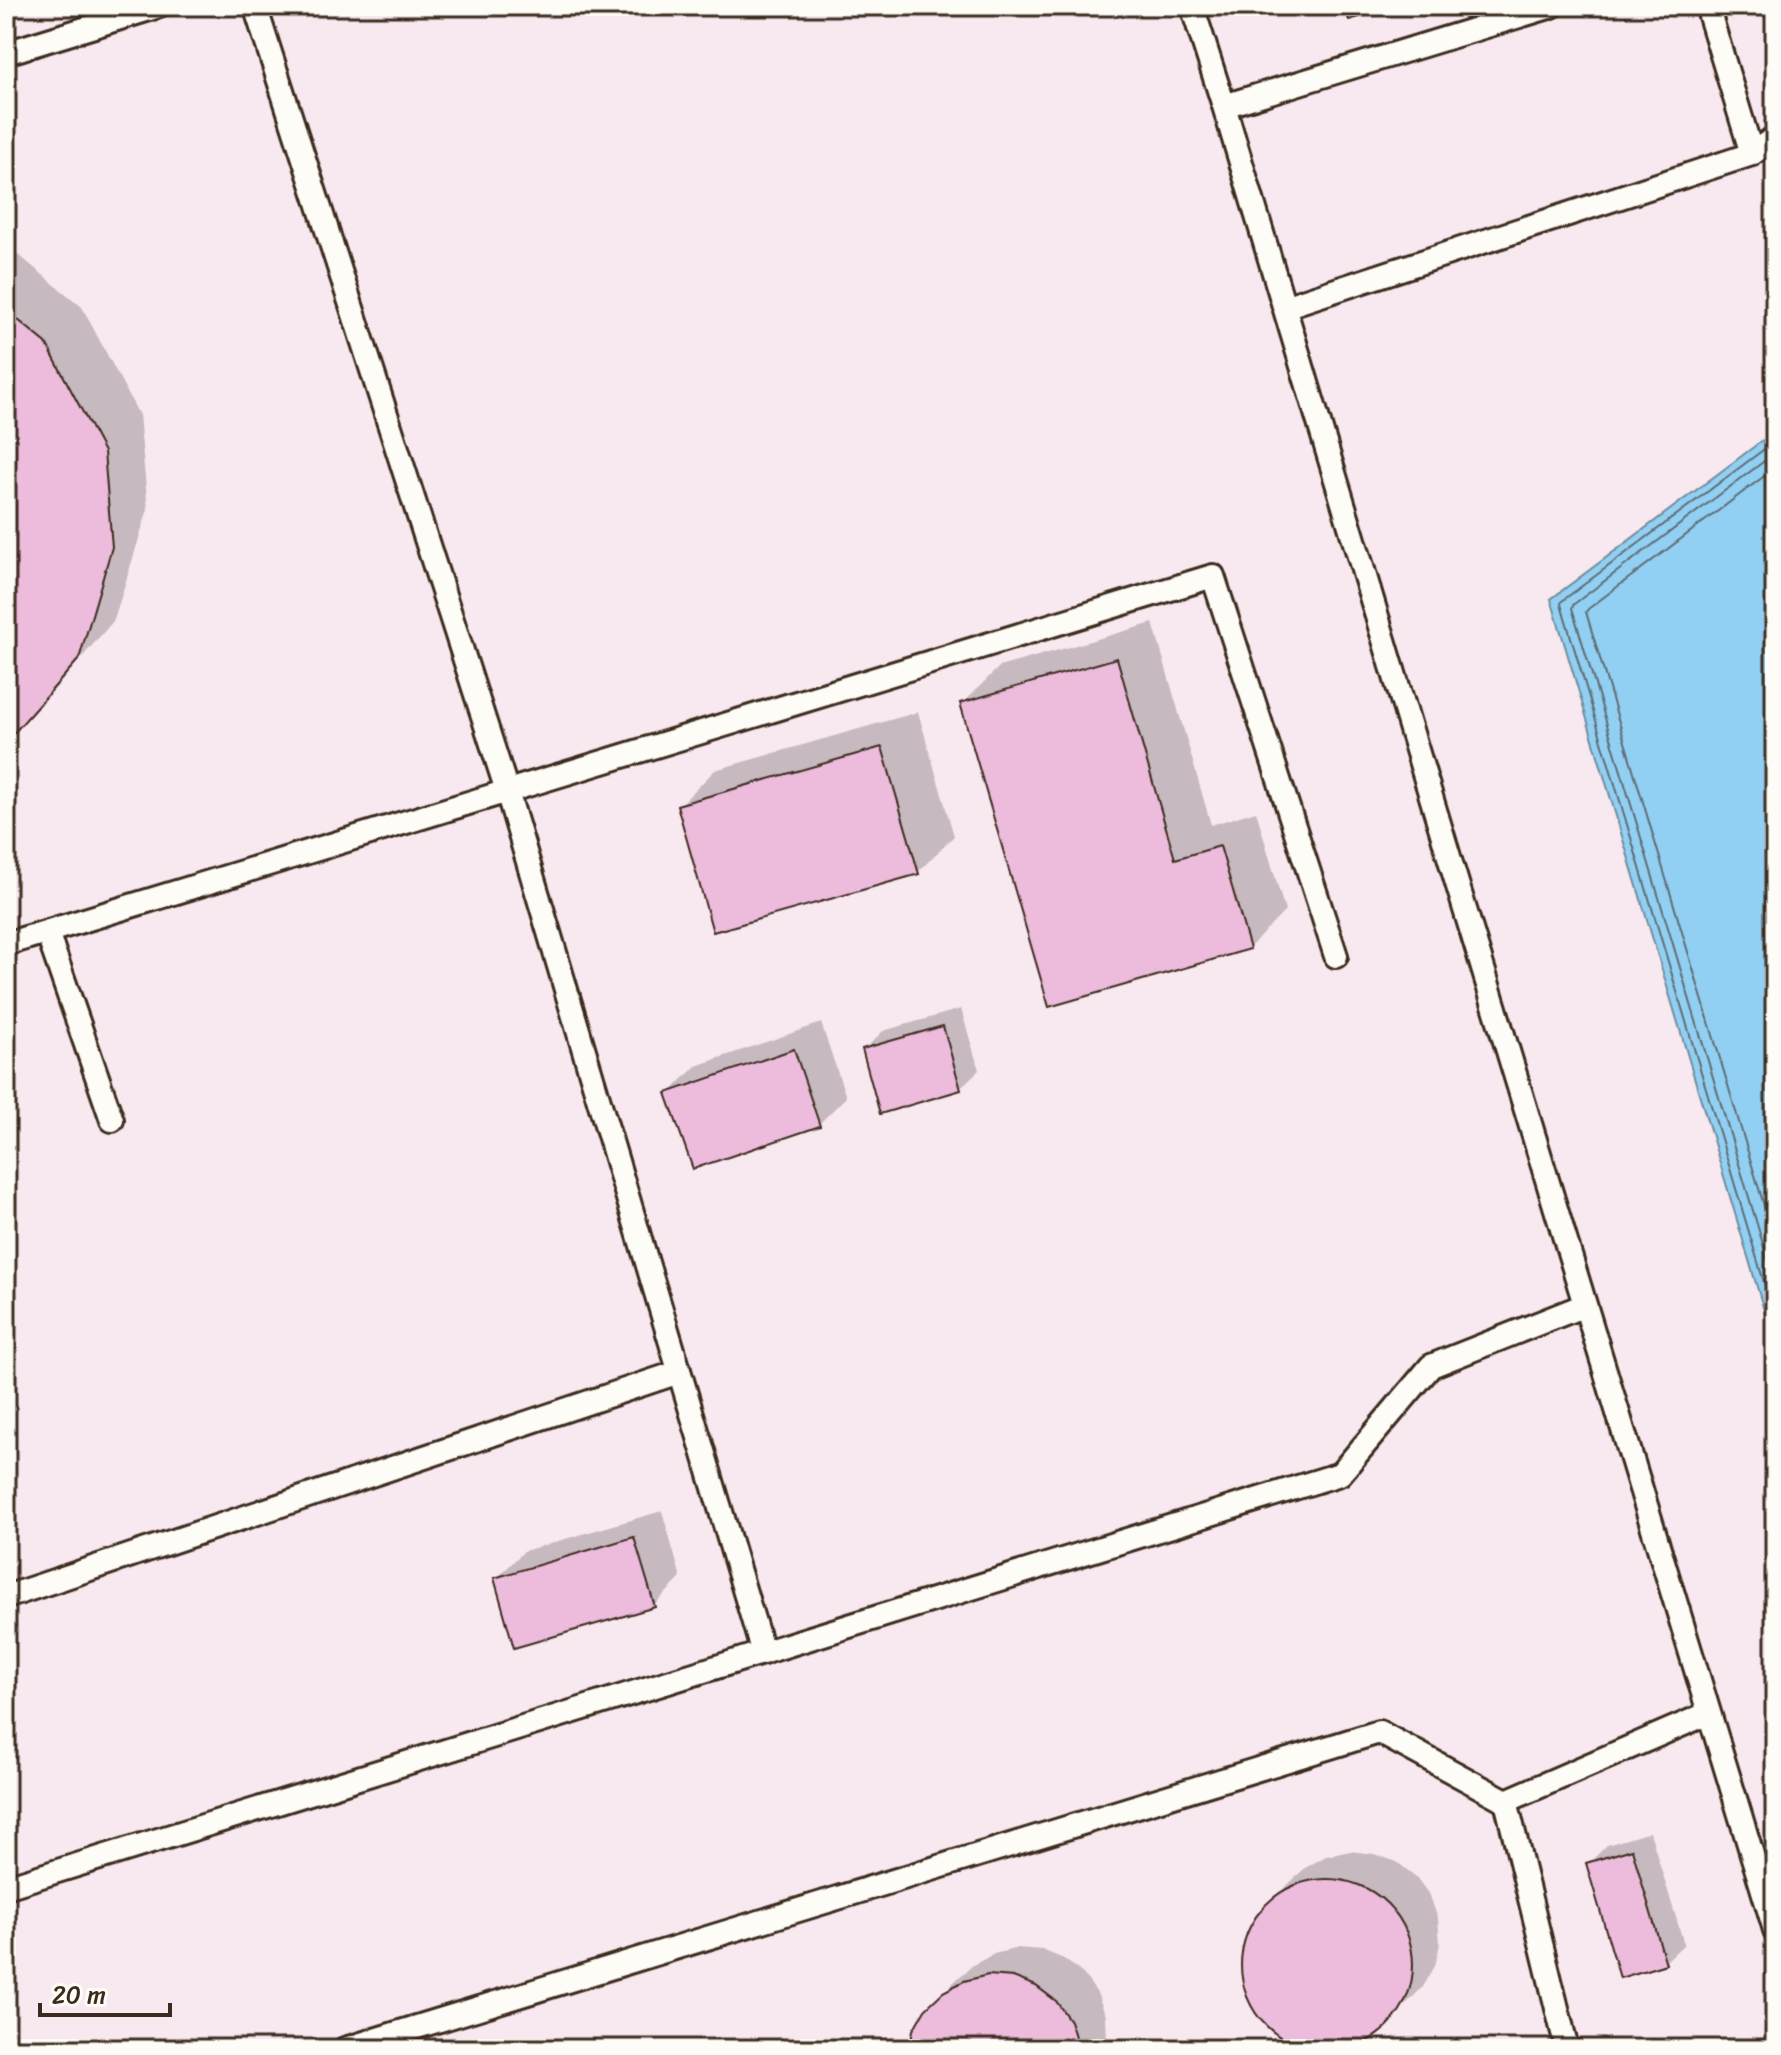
<svg xmlns="http://www.w3.org/2000/svg" width="1781" height="2055" font-family="Sriracha,sans-serif">
<style>
.built{fill:#f8e8ef}
.water{fill:#92d0f3;stroke:#6f8e9e;stroke-width:2}
.shadow{fill:#0003}
.lines{fill:none;stroke-linecap:round;stroke-linejoin:round}
.shore{stroke:#5e6c73;stroke-width:2}
.building{fill:#edbbdb;stroke:#3b2a1e;stroke-width:2}
.service-casing{stroke:#3b2a1e;stroke-width:28}
.service{stroke:#fdfcf7;stroke-width:22}
</style>
<rect width="100%" height="100%" fill="#fdfcf7"/>
<filter id="ink" filterUnits="userSpaceOnUse"><feTurbulence type="fractalNoise" baseFrequency=".0125" numOctaves="2"/><feDisplacementMap in="SourceGraphic" scale="16" xChannelSelector="R" yChannelSelector="G"/><feConvolveMatrix kernelMatrix="1 2 1 2 8 2 1 2 1" color-interpolation-filters="sRGB"/></filter>
<g filter="url(#ink)">
<path class="built" d="M6,6H1775V431L1551,599L1775,1347V2049H6Z"/>
<path class="water" d="M1775,431V1347L1551,599Z"/>
<path class="shadow" d="M6,249L15,252L82,307L139,415L148,509L114,620L42,704L6,739Z
M1153,623L1211,825L1256,811L1285,911L1249,948L963,703L999,667Z
M918,712L954,836L918,872L679,806L715,770Z
M961,1009L979,1070L960,1088L864,1050L883,1031Z
M821,1023L846,1097L819,1124L669,1093L696,1066Z
M662,1511L681,1578L654,1605L496,1579L524,1551Z
M1650,1832L1684,1944L1665,1962L1588,1864L1607,1845Z
M1350,1851L1374,1854L1397,1862L1416,1877L1430,1896L1438,1919L1440,1943L1435,1966L1423,1987L1377,2033L1356,2044L1332,2048L1308,2047L1285,2038L1266,2023L1252,2004L1244,1982L1242,1958L1248,1935L1259,1913L1305,1868L1326,1856Z
M1018,1948L1042,1950L1064,1959L1083,1974L1097,1993L1106,2016L1107,2040L1105,2049H911L927,2010L955,1981L973,1965L994,1954Z"/>
<g class="lines">
<path class="shore" d="M1775,441L1562,601L1561,604L1775,1319
M1775,453L1574,604L1572,608L1775,1284
M1775,468L1588,609L1586,612L1775,1242"/>
</g>
<path class="building" d="M1344,6H1397L1349,20Z
M6,310L46,343L104,452L112,547L79,659L6,742Z
M1117,658L1175,859L1220,846L1250,949L1049,1007L960,703Z
M882,747L919,874L713,932L677,805Z
M943,1026L961,1090L880,1114L862,1049Z
M794,1049L820,1126L693,1169L666,1093Z
M634,1537L655,1607L514,1648L494,1578Z
M1632,1849L1666,1964L1620,1978L1586,1863Z
M1241 1965a86 86 0 1 1 172 0a86 86 0 1 1-172 0Z
M988,1975L1013,1977L1036,1986L1056,2001L1070,2021L1079,2049H909L913,2030L925,2009L943,1992L964,1981Z"/>
<g class="lines">
<g class="service-casing">
<path id="service" d="M255,6L507,791L763,1653
M1192,6L1224,106L1453,870L1775,1930
M1707,6L1752,154
M6,53L159,6
M1224,106L1552,6
M1284,307L1752,154L1775,137
M47,932L112,1120
M6,944L1213,576L1336,956
M6,1597L679,1372
M1506,1801L1567,2049
M6,1887L1340,1474L1431,1366L1585,1305
M345,2049L1379,1732L1506,1801L1709,1713"/>
</g>
<use href="#service" class="service"/>
</g>
</g>
<rect width="1781" height="2055" fill="none" stroke="#fdfcf7" stroke-width="32"/>
<rect x="16" y="16" width="1749" height="2023" fill="none" stroke="#3b2a1e" stroke-width="3" filter="url(#ink)"/>
<path d="M40 2003v12h130v-12" fill="none" stroke="#3b2a1e" stroke-width="4"/>
<text x="52" y="2003" font-size="24" fill="#3b2a1e" stroke="#fdfcf7" stroke-width="6" paint-order="stroke">20 m</text>
</svg>
